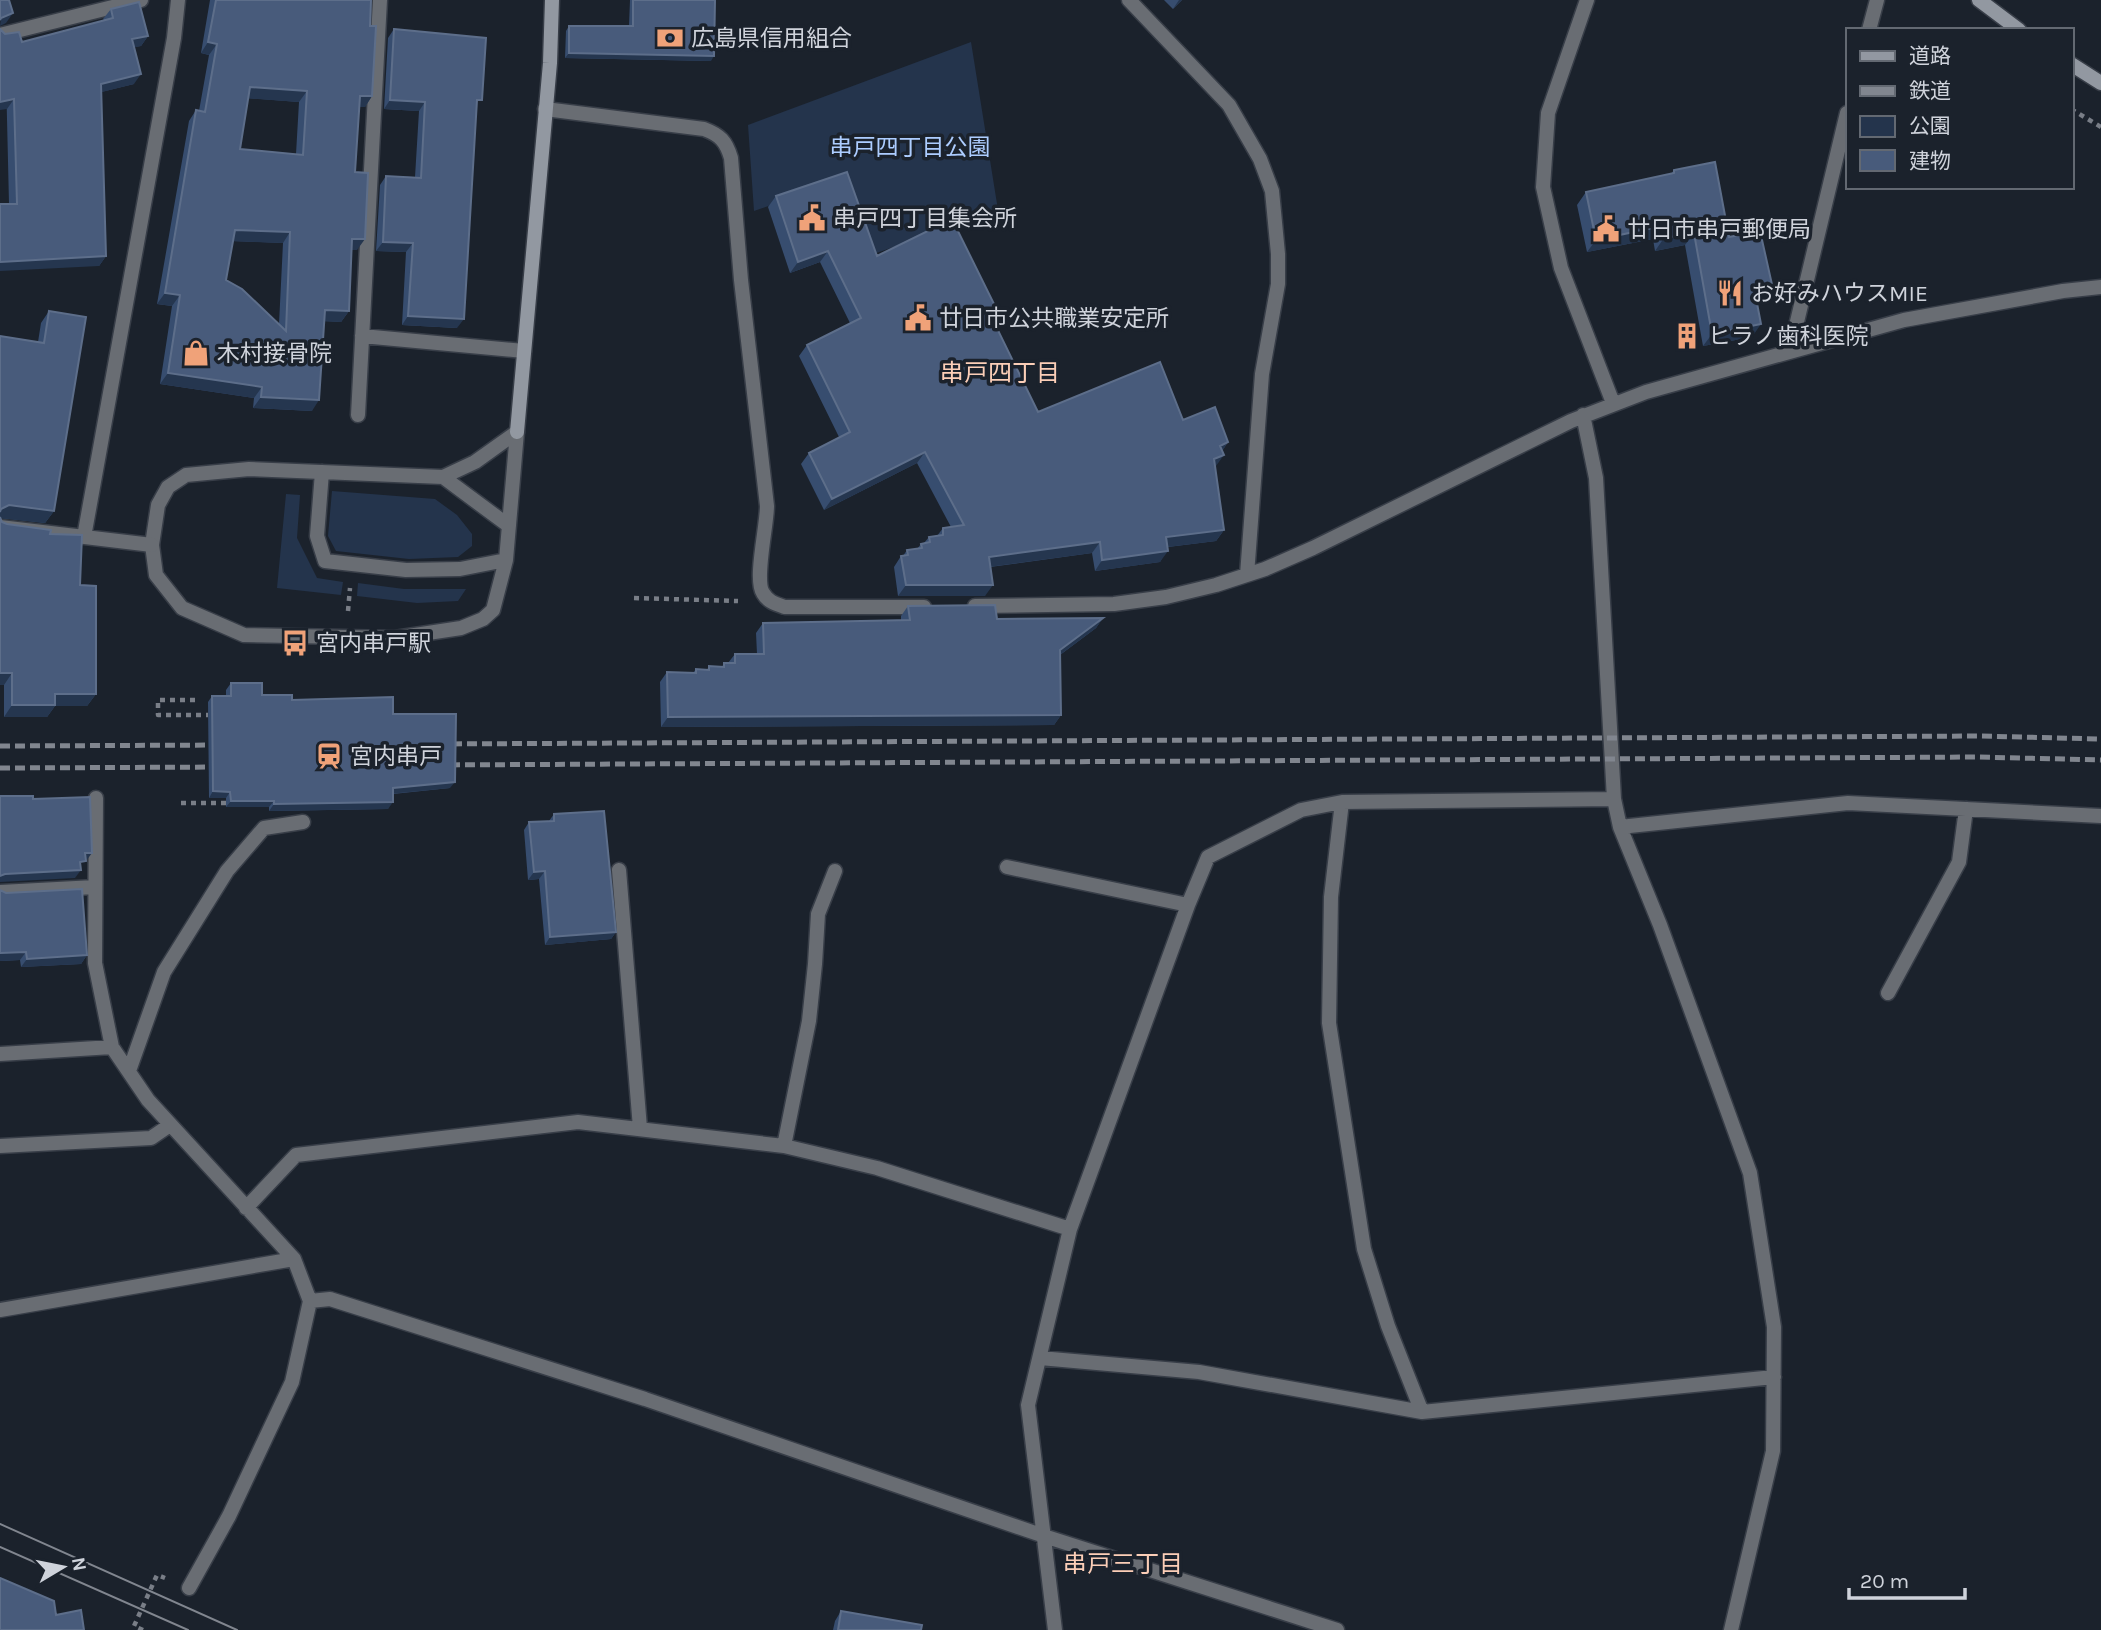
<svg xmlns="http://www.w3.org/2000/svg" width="2101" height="1630" font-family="Karla,'Noto Sans JP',sans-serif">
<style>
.green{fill:#24344c}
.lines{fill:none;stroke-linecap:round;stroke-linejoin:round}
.lane-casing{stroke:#383e48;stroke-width:17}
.street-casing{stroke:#383e48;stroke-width:17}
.secondary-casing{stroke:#383e48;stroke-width:17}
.path{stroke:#797e87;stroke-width:4.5;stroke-dasharray:5 5;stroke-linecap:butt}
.lane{stroke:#696d73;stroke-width:14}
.street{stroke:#696d73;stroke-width:14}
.secondary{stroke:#9298a1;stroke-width:14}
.tram{stroke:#81868f;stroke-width:2}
.rail{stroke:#81868f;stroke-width:5;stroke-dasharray:10 5;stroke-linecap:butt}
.wall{fill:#374d6f;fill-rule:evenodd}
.shaded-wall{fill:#25364f}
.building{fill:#485b7b;stroke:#5d6e8a;stroke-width:2;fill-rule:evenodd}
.labels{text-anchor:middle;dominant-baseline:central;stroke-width:7;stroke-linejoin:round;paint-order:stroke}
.poi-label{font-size:23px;fill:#cfd3db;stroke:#1b222c;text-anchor:start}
.park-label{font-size:23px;fill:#adcdff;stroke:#1b222c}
.neighbourhood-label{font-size:24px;fill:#fbceb7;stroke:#1b222c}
</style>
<rect width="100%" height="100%" fill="#1b222c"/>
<path class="green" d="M971,42L998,210L868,256L842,180L754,211L748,125Z
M332,491L435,499L457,515L472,534V546L458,557L409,559L336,551L328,536Z
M286,494L300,495L297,538L317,578L343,582L341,595L277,588Z
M358,583L404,589H466L458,601L417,603L357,596Z"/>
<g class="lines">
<g class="lane-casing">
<path id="lane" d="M517,432L506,560L493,610L483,619L461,628L395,638L244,635L182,608L156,575L152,545L158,505L168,487L186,475L249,469L443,477L475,462Z
M322,472L317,536L325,561L406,570L460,569L506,560
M443,477L509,526"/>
</g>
<g class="street-casing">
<path id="street" d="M1129,0L1229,105L1260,159L1272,191L1278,254V284L1262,374L1247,575
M1587,0L1548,113L1543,187L1561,268L1613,403
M1869,30L1877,0
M0,35L141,0
M545,109L704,129C720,135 726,141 731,158L741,280L767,506C767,526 754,580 763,593C768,602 776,604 785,607H924
M362,336L524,351
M1790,351L1847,113
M358,415L380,0
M1583,415L1596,478L1614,799L1620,827L1660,925L1750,1173L1774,1327L1773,1451L1731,1630
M0,527L152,545
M84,537L174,38L178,0
M975,606L1114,604L1166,597L1216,585L1265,569L1313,548L1571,421L1646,392L1904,320L2063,291L2101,287
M96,798L95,963L112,1047L148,1100L294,1259L310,1301L292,1382L229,1516L189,1588
M1342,802L1331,897L1329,1023L1364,1249L1388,1326L1422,1412
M1620,827L1848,803L2101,816
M1007,867L1188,905
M619,870L640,1128
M0,892L95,887
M1888,993L1959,862L1966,809
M0,1054L112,1047
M129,1071L164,972L227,871L264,828L303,822
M0,1146L151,1138L170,1125
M784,1146L809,1021L815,964L818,914L835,871
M246,1208L296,1155L578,1122L784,1146L877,1168L1070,1229
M310,1301L330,1299L645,1399L1044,1536L1337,1630
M0,1310L294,1259
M1040,1358L1199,1372L1422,1412L1774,1377
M1055,1630L1028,1405L1070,1229L1188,905L1208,857L1301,810L1342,802L1614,799"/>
</g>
<g class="secondary-casing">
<path id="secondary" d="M1979,0L2019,30
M2071,64L2101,83
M517,432L550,63L552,0"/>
</g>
<path class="path" d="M2071,109L2101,127
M634,598L738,601
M348,611L350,588
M195,700H158V715H208
M181,803H226
M143,1630L134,1626L157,1575L165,1578"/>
<use href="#lane" class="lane"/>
<use href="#street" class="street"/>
<use href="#secondary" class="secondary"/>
<path class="tram" d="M0,1524L237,1630
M0,1547L188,1630"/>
<path class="rail" d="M437,744L1979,736L2101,739
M0,746L227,745
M435,765L1979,757L2101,760
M0,768L229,767"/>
</g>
<path class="wall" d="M210,0H371L370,26L372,96L365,107H359L355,172L357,250H351L349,311L341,322L324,321L312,411L253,408L254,398L160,384L172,306L157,304L189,121L196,110L199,111L209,55L201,53ZM248,98L299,102L296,154L240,149ZM233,241L283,243L279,324L226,280Z
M630,0H715L711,61L565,58L566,31L569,26H629Z
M1164,0H1182L1173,9Z
M111,9L148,36L141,46L134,47V84L101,92L106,256L99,266L9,204L5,34L22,42L104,20L103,19Z
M394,29L477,108L457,328L402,325L406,252L376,251L380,185L386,176L415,177L419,111L384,109L388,38Z
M1674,170L1729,237L1764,302L1757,303L1752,337L1703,346L1685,245L1655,251L1653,239L1587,252L1577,205L1586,192L1671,174Z
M776,196L877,256L997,310L992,318L1038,412L1183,420L1228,442L1222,451L1215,466L1224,530L1216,541L1168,547L1160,562L1095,571L1092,553L990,567L985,596H898L894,567L901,556H903L907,550L917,549L921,544L924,543L929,537L937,536L943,528L951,527L917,463L824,510L801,464L809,453L839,437L799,356L807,345L850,323L820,262L790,273L768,207Z
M49,311L54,511L45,523L0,518L2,522L7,524L50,534L80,585L96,694L87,706H55L47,717H4V685H0V336L38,342L41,323Z
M908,606L997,619L1103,618L1096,628L1060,655L1061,715L1054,725L661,727L660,682L667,672L693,673L696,669L707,670L709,666L722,667L724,663H728L735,654H757L756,633L763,623L901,620V616Z
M231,683L262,695L393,714L450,788L393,794L388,809L269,811V807H226V798H209L208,702L212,696H226V690Z
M554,814L616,932L611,939L545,945L539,879L528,880L524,830L529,822L549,821Z
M0,890L87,955L81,964L21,967L20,960L0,961Z
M841,1611L921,1630H833L835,1621Z"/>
<path class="shaded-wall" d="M1179,0H1182L1173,9Z
M13,13L6,23L0,26L1,18Z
M148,36L141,46L125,49L132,39Z
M208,42L217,44L209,55L201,53Z
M569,53L714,56L711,61L565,58Z
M141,74L134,84L94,94L101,84Z
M250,87L307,91L299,102L242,98Z
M360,96H372L365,107H352Z
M14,99L7,109L0,110V102Z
M390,100L425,102L419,111L384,109Z
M1662,226L1653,239L1587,252L1596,240Z
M235,230L290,232L283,243L227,241Z
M1694,233L1685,245L1655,251L1664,238Z
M352,239H365L357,250H344Z
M383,242L413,243L406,252L376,251Z
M828,251L820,262L790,273L798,262Z
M106,256L99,266L0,271V262Z
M1773,289L1764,302L1747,305L1755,293Z
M165,293L180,295L172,306L157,304Z
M325,310L349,311L341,322L317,321Z
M408,316L464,319L457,328L402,325Z
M1761,324L1752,337L1703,346L1712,334Z
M168,373L262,387L254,398L160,384Z
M261,397L319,400L312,411L253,408Z
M1228,442L1221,453L1220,446Z
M925,452L917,463L824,510L832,499Z
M1224,455L1216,466L1207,470L1214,459Z
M9,505L54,511L45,523L0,518V510L1,509Z
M1224,530L1216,541L1159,548L1166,537Z
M1100,542L1092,553L981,568L989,557Z
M1168,551L1160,562L1095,571L1102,560Z
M906,585H993L985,596H898Z
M1103,618L1096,628L1053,660L1060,650Z
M0,673H12L4,685H0Z
M55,694H96L87,706H55L47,717H4L12,705Z
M1061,715L1054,725L661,727L668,717Z
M455,782L450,788L389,794L393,788Z
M213,791L230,792L226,798H209Z
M231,801H274L269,807H226Z
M393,802L388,809L269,811L274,804Z
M85,853H92L86,861Z
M81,870L75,878L0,882V876L5,874Z
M545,871L539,879L528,880L534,872Z
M616,932L611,939L545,945L550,937Z
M26,952L20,960L0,961V953Z
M87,955L81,964L21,967L27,959Z"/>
<path class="building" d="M0,0H9L13,13L1,18L0,20Z
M216,0H371L370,26H376L372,96H360L355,172L368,173L365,239H352L349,311L325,310L319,400L261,397L262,387L168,373L180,295L165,293L196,110L205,112L217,44L208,42ZM250,87L307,91L303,155L240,149ZM235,230L290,232L286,331L242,289L226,280Z
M633,0H715L714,56L569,53V26H633Z
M139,2L148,36L132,39L141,74L101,84L106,256L0,262V204H17L14,99L0,102V29L5,34L19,32L22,42L113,18L111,9Z
M394,29L486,38L482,100H477L464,319L408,316L413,243L383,242L386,176L421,178L425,102L390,100Z
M1715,162L1729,237L1760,231L1773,289L1755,293L1761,324L1712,334L1694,233L1664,238L1662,226L1596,240L1586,192L1674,173V170Z
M847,172L877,256L952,219L997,310L990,314L1038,412L1160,362L1183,420L1215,407L1228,442L1220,446L1224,455L1214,459L1224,530L1166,537L1168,551L1102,560L1100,542L989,557L993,585H906L901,556L908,555L907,550L922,548L921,544L930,542L929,537L943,535V528L964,525L925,452L832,499L809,453L850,432L807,345L861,318L828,251L798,262L776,196Z
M49,311L86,317L54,511L9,505L1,509L0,512V336L44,343Z
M0,517L2,522L7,524L51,530L50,534L82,535L80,585L96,586V694H55V705H12V673H0Z
M995,605L997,619L1103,618L1060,650L1061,715L668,717L667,672L696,673V669L709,670V666L724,667V663H735V654H764L763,623L910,620L908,606Z
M231,683H262V695H292V700L393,697V714H456L455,782L393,788V802L274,804V801H231L230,792L213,791L212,696H231Z
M0,796H33V799L90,797L92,853H85L86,861L80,862L81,870L5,874L0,876Z
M604,811L616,932L550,937L545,871L534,872L529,822L554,821V814Z
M82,889L87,955L27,959L26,952L0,953V890L6,893Z
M0,1578L54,1601L56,1615L81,1610L84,1630H0Z
M841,1611L922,1625L921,1630H838Z"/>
<defs>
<g id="bank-bare" transform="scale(2.1)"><path d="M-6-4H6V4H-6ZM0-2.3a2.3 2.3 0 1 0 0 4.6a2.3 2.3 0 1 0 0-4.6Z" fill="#f0a279" stroke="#1b222c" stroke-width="2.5" paint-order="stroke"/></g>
<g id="civic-bare" transform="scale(2.1)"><path d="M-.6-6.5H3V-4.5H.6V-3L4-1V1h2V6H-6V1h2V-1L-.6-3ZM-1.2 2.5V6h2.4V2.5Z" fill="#f0a279" stroke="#1b222c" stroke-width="2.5" paint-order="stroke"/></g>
<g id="restaurant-bare" transform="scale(2.1)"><path d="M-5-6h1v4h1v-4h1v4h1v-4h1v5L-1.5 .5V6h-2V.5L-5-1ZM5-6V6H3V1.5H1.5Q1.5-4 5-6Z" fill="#f0a279" stroke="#1b222c" stroke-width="2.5" paint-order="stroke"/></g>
<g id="building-bare" transform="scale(2.1)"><path d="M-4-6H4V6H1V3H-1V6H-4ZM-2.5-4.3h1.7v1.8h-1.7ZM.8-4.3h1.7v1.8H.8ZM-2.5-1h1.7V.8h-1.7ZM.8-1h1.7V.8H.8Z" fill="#f0a279" stroke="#1b222c" stroke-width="2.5" paint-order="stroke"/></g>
<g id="shop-bare" transform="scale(2.1)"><path d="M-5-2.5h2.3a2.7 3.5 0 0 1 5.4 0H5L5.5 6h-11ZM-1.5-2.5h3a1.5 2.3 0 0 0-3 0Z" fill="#f0a279" stroke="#1b222c" stroke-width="2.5" paint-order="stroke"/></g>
<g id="bus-bare" transform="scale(2.1)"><path d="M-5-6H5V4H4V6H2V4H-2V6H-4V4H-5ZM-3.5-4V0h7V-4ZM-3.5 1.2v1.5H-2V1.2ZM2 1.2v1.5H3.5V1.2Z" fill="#f0a279" stroke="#1b222c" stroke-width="2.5" paint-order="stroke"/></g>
<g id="station-bare" transform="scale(2.1)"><path d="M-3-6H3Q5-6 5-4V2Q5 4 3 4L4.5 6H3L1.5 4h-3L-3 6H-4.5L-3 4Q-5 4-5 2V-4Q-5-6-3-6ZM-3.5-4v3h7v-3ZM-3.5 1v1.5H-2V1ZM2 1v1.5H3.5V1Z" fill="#f0a279" stroke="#1b222c" stroke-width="2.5" paint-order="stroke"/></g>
</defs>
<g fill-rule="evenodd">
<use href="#bank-bare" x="670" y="38"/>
<use href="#civic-bare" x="812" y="218"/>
<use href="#civic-bare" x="1606" y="229"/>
<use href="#restaurant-bare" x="1730" y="293"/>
<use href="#civic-bare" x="918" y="318"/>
<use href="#building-bare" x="1687" y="336"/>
<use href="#shop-bare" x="196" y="353"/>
<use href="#bus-bare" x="295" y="643"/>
<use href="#station-bare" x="329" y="756"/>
</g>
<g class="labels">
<g class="poi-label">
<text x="691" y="38">広島県信用組合</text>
<text x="833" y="218">串戸四丁目集会所</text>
<text x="1627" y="229">廿日市串戸郵便局</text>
<text x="1751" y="293">お好みハウスMIE</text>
<text x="939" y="318">廿日市公共職業安定所</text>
<text x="1708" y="336">ヒラノ歯科医院</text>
<text x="217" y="353">木村接骨院</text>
<text x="316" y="643">宮内串戸駅</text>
<text x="350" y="756">宮内串戸</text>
</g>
<g class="park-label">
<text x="910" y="147">串戸四丁目公園</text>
</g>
<g class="neighbourhood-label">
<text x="1000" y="373">串戸四丁目</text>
<text x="1123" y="1564">串戸三丁目</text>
</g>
</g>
<rect x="1846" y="28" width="228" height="161" fill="#1b222c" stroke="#636972" stroke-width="2"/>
<rect x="1860" y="51" width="35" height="10" fill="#9298a1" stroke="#636972" stroke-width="2"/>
<text x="1909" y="63" font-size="21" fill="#cfd3db">道路</text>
<rect x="1860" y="86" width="35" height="10" fill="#81868f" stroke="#636972" stroke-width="2"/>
<text x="1909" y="98" font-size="21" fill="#cfd3db">鉄道</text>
<rect x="1860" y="116" width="35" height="21" fill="#24344c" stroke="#636972" stroke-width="2"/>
<text x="1909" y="133" font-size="21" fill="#cfd3db">公園</text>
<rect x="1860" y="150" width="35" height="21" fill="#485b7b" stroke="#636972" stroke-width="2"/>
<text x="1909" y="168" font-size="21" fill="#cfd3db">建物</text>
<g transform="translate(63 1567) rotate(80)" stroke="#1b222c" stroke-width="5" paint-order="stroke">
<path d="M0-5L12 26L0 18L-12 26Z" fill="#cfd3db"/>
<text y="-10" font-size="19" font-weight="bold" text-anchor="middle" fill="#cfd3db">N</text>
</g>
<path d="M1849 1588v10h116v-10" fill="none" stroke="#cfd3db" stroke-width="3.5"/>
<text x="1860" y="1588" font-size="21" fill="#cfd3db" stroke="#1b222c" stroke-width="5" paint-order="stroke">20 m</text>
</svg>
